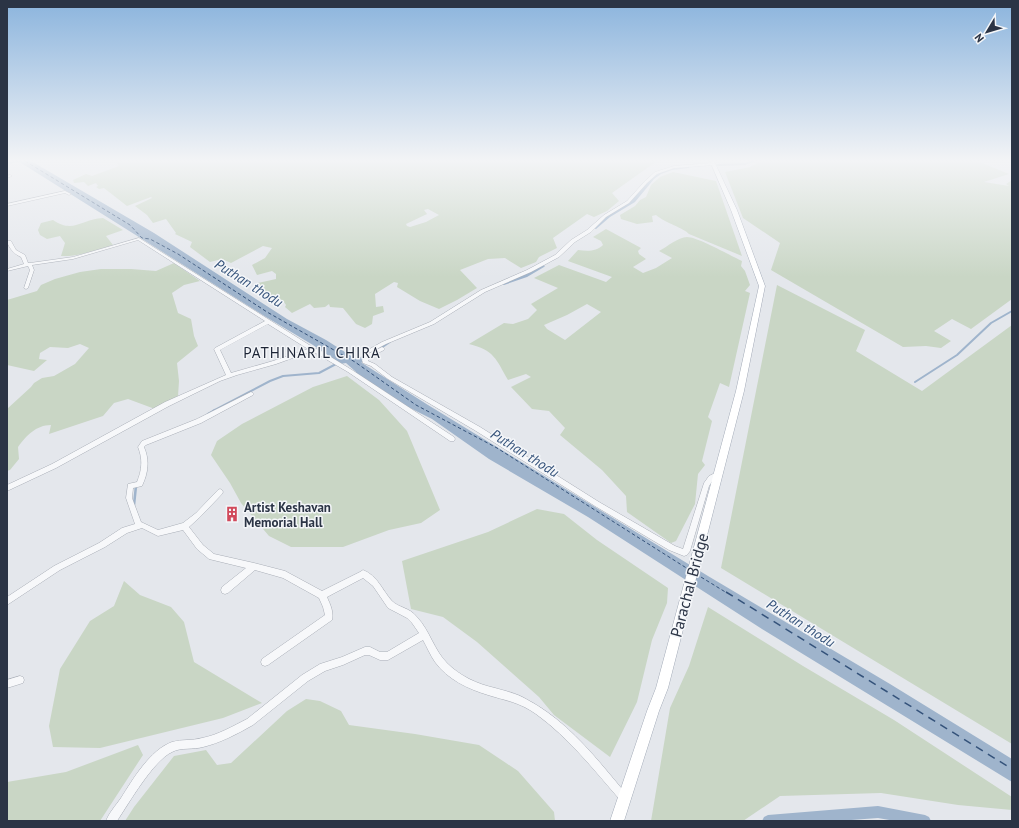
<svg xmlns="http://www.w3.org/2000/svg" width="1019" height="828" font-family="'PT Sans',sans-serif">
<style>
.green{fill:#c9d6c5;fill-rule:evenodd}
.water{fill:#9fb4cc}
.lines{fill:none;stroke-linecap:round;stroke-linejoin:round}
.stream-far1{stroke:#9fb4cc;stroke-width:2}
.stream{stroke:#9fb4cc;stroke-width:2.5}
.canal{fill:#9fb4cc;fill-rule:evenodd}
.ferry-far1{stroke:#34527a;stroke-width:1;stroke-dasharray:3.5 2.5;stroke-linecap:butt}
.ferry{stroke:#34527a;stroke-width:1.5;stroke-dasharray:8 6;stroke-linecap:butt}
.minor-casing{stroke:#a9aeb7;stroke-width:1}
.major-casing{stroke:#a3abb8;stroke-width:1}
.minor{fill:#f7f8fa;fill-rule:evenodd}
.major{fill:#fff;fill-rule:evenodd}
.labels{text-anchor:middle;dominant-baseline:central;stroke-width:3;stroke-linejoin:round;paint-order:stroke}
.poi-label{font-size:13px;font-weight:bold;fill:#2b3445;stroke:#f4f6f9;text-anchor:start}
.water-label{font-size:14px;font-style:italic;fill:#34527a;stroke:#f4f6f9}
.quarter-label{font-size:15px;letter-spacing:1px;fill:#1d2536;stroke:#f4f6f9}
.near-street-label{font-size:16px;fill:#2b3445;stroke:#f4f6f9}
</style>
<rect width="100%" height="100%" fill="#e4e7ec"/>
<path class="green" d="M115,161H657L612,193L619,201L607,211L594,217L587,214L553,238L557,248L539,257L536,262L521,268L505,258L488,259L460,270L477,288L457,300L439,309L420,301L397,287L398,283L394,282L375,294L376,307L383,306L384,312L373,316L372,324L365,328L356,324L343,308L330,307L329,304L325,307L314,308L310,304L292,313L285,307L286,305L284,302C268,303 264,295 258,283L276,279V274L272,271L257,275L252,265L265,258L272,248L263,246L231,263L222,259L210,262L190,247L192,242L175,234L176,233L166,219L153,223L147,215L135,206L152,198L151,197L127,206L104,188L99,189L96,187L98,186L96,183L88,186L84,182L74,183L73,180L86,174L92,176L119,166ZM428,209L439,215L426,222L410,227L407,226L406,224L427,214L424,210Z
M761,161H977L1009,174L984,182L1009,186L1006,184L1012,180V299L971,329L952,319L934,331L951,341L941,348L926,346L903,347L771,270L780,243L743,218L725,172L750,167Z
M673,172L716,181L742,256L689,234C684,228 665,223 656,215L652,216L653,222L637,224L621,219L620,215L635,206L640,200L646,197L651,185L660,177Z
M103,218L123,230L106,236L113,245C96,250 79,257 61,256L65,243L60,236L47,239L40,235L38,230L41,223L53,220C73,234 82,219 103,218Z
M606,229L641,248L638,251L639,254L646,259L633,267L643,273L656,268L672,258L659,251C667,247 678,237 687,237C698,237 731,256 742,261L741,266L745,271L750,285L745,291L750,293L729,387L720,383L708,417L712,421L702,461L705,465L698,474L695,504L676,541L671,543L627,512L626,496L602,470L560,435L565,428L549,411L532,409L511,387L531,377L526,374L508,380C496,359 494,350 469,344L504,323L513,324L528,319L537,310L531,304L558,288L534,278L559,265L606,282L612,277L568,261L578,250C587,251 596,252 603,245L601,241L593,237ZM587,304L601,312L565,340L547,329L544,325L567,315Z
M174,263L200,281L184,285L172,293L178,313L191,319L194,336L198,346L177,363L179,381L178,396L155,409L128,399L114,403L103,416L49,434L51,425C36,425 26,436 18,447L19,459L10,470L7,471V409L31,387L34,383L42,378L54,376L75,364L89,348L80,344L68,348L50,347L40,353L39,359L47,360L34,371L7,365V300L37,291L41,285L55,279L80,272L101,269H131L156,271Z
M777,285L865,330L856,351L922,391L1012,325V744L721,568Z
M347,376L379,400L407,431L440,510L421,523L389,530L343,547H291L269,536L241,503L230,483L211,455L217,441L242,424L313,387Z
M537,509L564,514L597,540L668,588L667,603L652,640L637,702L610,757L554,715L539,697L477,642L443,617L411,609L402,561L488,532Z
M124,581L140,595L171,607L184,622L194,662L262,703L223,718L100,748L53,747L49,726L60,669L90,621L114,606Z
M708,607L803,666L894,720L1012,797V810L958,805L881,793L780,796L743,821H651L670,708L689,666Z
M306,699L320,701L341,711L349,725L415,734L479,745L518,771L554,812L555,821H125L134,807L174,756L206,750L217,765L231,763L287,711Z
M138,745L143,755L100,821H7V782L66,772Z"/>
<path class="water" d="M18,161H31L154,233L287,319L326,340L428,405L708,576L890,684L1012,759V782L762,629L588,517L489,459L432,419L408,407L362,379L354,375L356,372L346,363L340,364L313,345L266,317Z"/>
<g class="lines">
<path class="stream-far1" d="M915,382L957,355L991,323L1012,311
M213,411L270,381L283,376L319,373L336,364"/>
<path class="stream" d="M208,414L215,410
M134,505L136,486"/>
<path class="canal" d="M15,161H23L7,164V162Z
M751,161H756L745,165L718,166L716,165L718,164L745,163Z
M687,166H689V168L672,170L661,174L654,179L635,202L610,217L596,229L592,228L606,215L631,200L650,177L657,172L671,168Z
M542,264L545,266L544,267L527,277L504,285L501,283L523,275Z
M388,340L390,341L391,342L390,343L358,365H354L353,363L354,361Z
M878,806L925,815L929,817L931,821H895L878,818L838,821H762L764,817L768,815Z"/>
<path class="ferry-far1" d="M25,161L130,225L142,238L150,239L178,254L267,312L355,362L416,405L497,448L688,569
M696,574L727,593"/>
<path class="ferry" d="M726,592L1012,769"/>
<g class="minor-casing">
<path id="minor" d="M713,163L715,164L714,165L674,168L657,174L647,183L629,203L606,217L591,232L575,242L559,257L531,272L485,292L434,324L386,344L371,352H367L366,351L382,342L430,322L481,290L527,270L555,255L571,240L587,230L604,215L627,201L645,181L655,172L674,166Z
M10,175L12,176L7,178V176Z
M65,191L71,194L69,195L65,193L7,206V204Z
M139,238L314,348L321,351L352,370L454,437L455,439L454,441H450L348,372L312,351L276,364L237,375L220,381L169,406L56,468L7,491V485L52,464L165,402L226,375L214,349L215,348L265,321L138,240L73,259L32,265L34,270L28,288L26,289L24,288L30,270L28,266L7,271V269L24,264L21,257C14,254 10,249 7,242V241H11L16,250L25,255L28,263H30L73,257ZM268,324L308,349L273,361L231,373L220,350Z
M382,347L384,348L385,349L384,350L370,357L368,361L375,364L392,377L480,427L599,502L675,546L683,549L704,483L709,476L719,471L721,472L722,474L721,476L713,480L709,486L690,551L687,555L684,556L669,550L595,506L476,431L388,379L371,366L363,363L362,360L366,355Z
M251,392L253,393L254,394L253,395L201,423L146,445L144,447C150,461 148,473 142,486L133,488L132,498L141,522L158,530L183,523L196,513L218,490L220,489L222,490L223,492L222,494L200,517L189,527L203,545L214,554L254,563L285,571L322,591L360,572L363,570C378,576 382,590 392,601C399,608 409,607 417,617C430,631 434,650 447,663C460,676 477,684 495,688C505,691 516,693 526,699C568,721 597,759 627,795L629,798L627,801L624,803L621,801C594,770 569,738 536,714C519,702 507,701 488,695C468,689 447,679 435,662C430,655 427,647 423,640L388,660H380L369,655H365L343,665L325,671L308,681L253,725C237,734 220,743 203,747C193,750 181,747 172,752C153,761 129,803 117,821H106C109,813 116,805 121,798C133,779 150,750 172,742C182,739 192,741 202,738C218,735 233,726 247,719L302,675L320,664L342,657L365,647H370L380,652H387L419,633L412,623L407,618L388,608L373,586L363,578L327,597C330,604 334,612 332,620L268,665L265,666L262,665L261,662L262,659L325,615L323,607L319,598L283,578L255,570L228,593L225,594L222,593L221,590L222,587L246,568L209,559L197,549L183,530L158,536L142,528L127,533L105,547L60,570L7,605V597L54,566L99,543L122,528L135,524L126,498L128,484L137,482C142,470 143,459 138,447L142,441L197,419Z
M20,676L23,677L24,680L23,683L7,688V680Z"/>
</g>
<g class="major-casing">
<path id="major" d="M710,161H714L737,210L765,286L744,391L668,688L659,711L624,821H610L647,711L656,688L736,391L759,286L731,210Z"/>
</g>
<use href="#minor" class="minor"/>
<use href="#major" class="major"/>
</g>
<linearGradient id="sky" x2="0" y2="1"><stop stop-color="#8bb4dd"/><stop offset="0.58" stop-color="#f3f4f6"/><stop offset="1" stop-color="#f3f4f6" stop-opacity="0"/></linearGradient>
<rect width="1019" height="277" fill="url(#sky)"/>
<defs>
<g id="building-bare" transform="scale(1.2)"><path d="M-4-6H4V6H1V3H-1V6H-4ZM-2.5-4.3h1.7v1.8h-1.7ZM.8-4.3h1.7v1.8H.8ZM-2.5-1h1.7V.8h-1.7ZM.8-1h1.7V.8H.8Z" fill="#d1495b" stroke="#f4f6f9" stroke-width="2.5" paint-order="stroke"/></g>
</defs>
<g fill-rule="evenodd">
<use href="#building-bare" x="232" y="514"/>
</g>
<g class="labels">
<g class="poi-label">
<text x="244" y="507">Artist Keshavan<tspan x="244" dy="15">Memorial Hall</tspan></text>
</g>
<g class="water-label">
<text transform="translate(249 283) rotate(32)">Puthan thodu</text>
<text transform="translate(525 453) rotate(32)">Puthan thodu</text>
<text transform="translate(801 623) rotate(32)">Puthan thodu</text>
</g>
<g class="quarter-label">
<text x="312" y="352">PATHINARIL CHIRA</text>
</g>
<g class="near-street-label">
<text transform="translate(689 585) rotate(-75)">Parachal Bridge</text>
</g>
</g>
<rect width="1019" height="828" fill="none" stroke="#2b3445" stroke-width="16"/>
<g transform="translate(987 32) rotate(232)" stroke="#f4f6f9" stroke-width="3" paint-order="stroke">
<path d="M0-3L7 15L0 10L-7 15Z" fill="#2b3445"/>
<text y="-6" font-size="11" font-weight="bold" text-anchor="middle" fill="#2b3445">N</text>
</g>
</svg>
